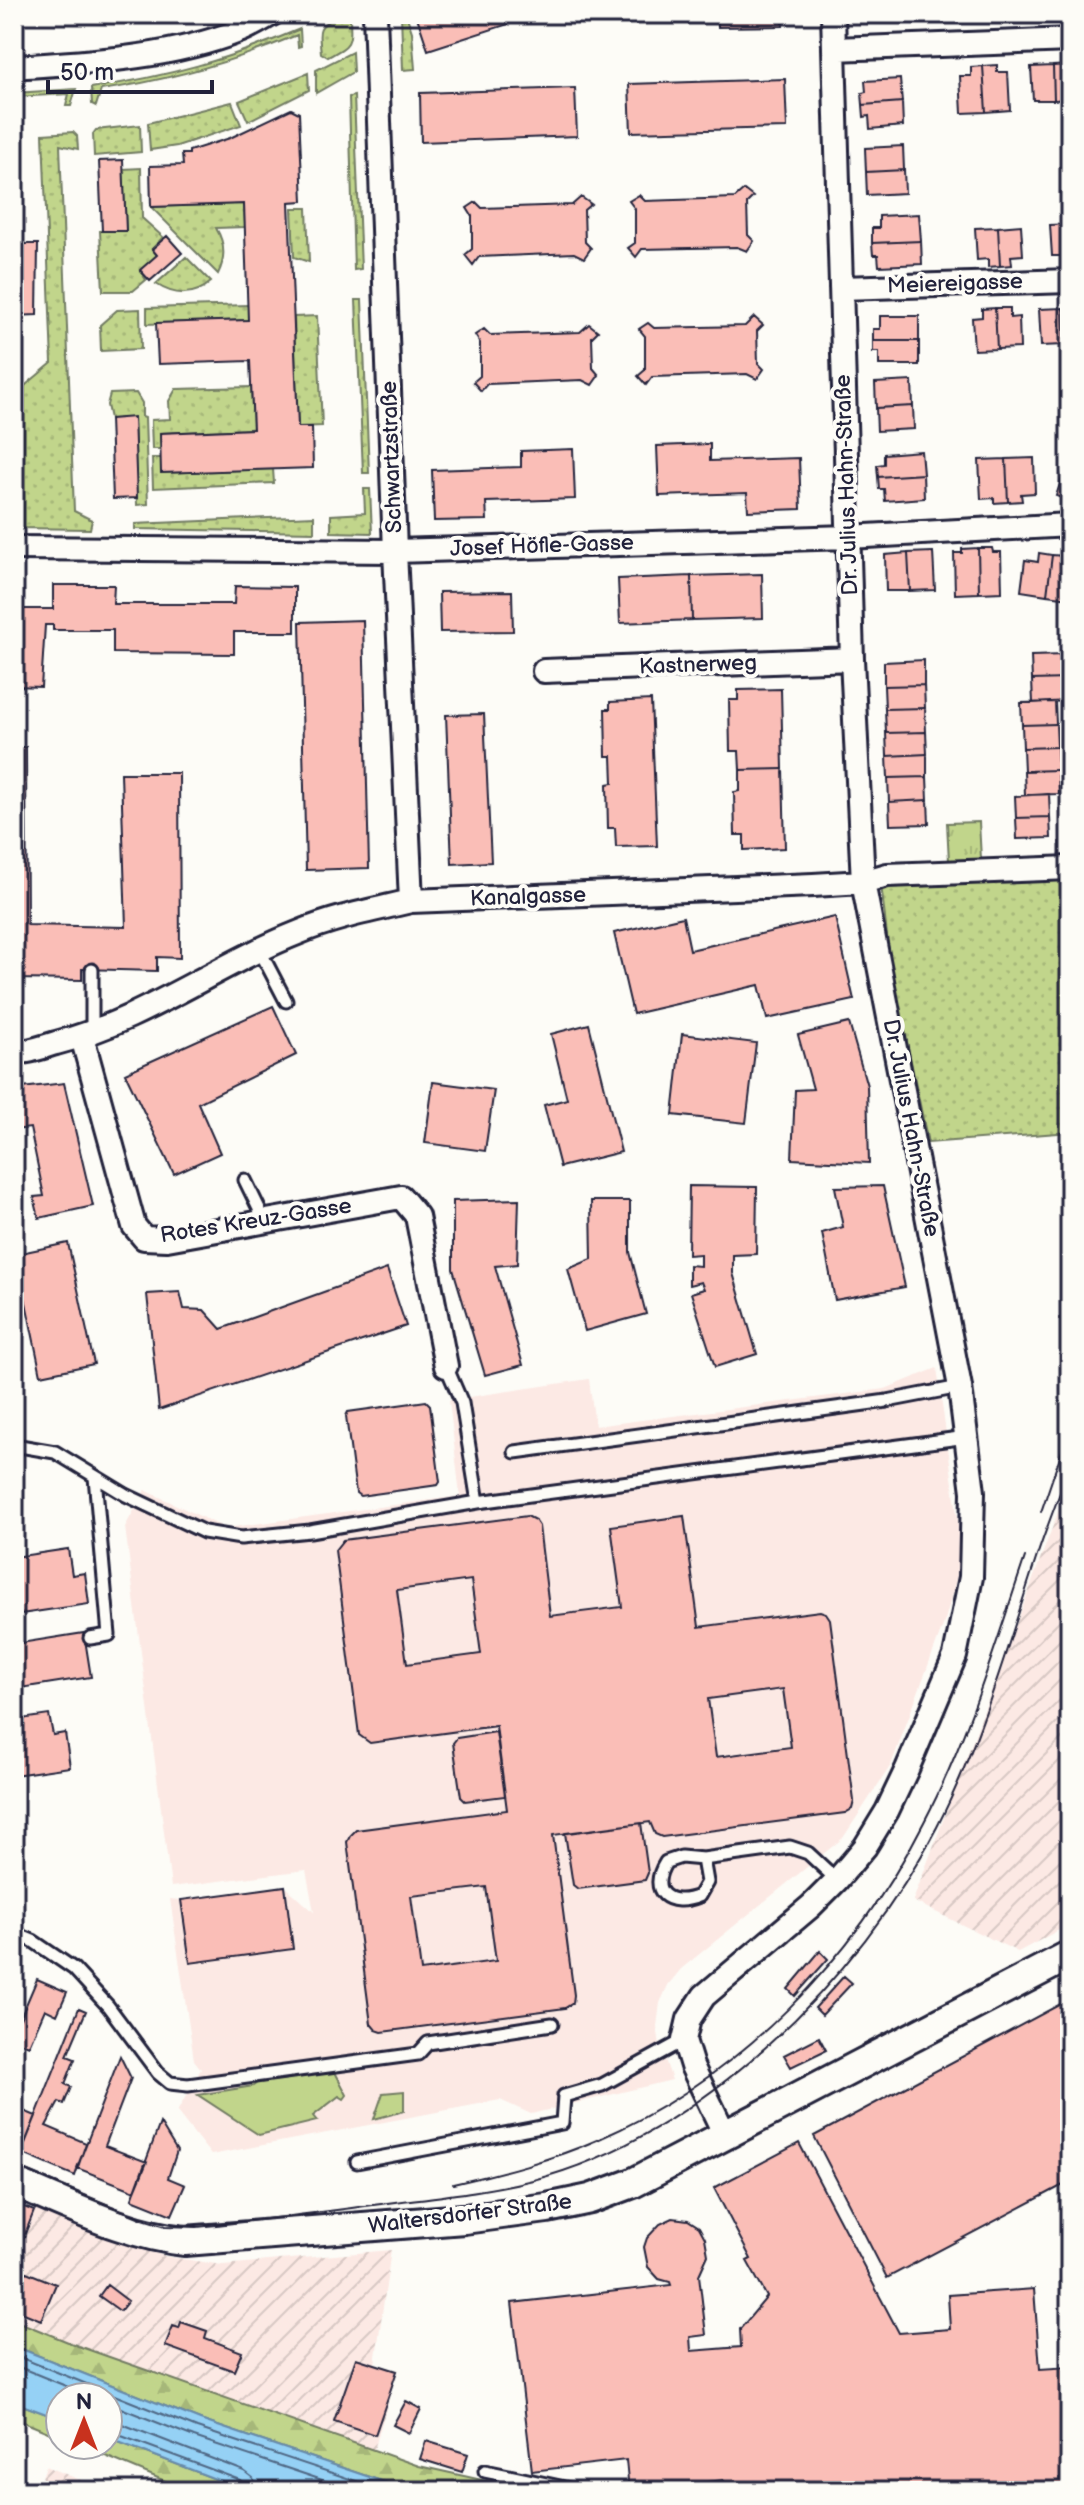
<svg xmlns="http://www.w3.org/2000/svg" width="1084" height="2505" font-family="'Balsamiq Sans',sans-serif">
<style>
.built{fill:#fce9e4}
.industrial{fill:url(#industrial-furrows)}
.grass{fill:url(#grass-dots);stroke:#727c63;stroke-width:2}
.forest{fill:url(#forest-firs);stroke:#727c63;stroke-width:2}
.park{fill:url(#park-tufts);stroke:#727c63;stroke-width:2}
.pitch{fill:#c1d58b;stroke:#727c63;stroke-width:2}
.water{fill:#95d1f5;stroke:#678bab;stroke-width:2}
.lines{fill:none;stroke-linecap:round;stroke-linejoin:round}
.shore{stroke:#506885;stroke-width:2}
.building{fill:#fabeb7;stroke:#22223b;stroke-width:2;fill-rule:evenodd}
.service-casing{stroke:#22223b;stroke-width:17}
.minor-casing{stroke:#22223b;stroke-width:28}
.tertiary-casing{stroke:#22223b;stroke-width:34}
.service{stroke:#fdfcf7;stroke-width:11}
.minor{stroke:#fdfcf7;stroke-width:22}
.tertiary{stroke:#fdfcf7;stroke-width:28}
.tram{stroke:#22223b;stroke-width:2}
.labels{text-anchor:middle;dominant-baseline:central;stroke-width:8;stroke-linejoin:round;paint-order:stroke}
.street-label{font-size:22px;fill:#22223b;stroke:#fdfcf7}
</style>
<defs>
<pattern id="industrial-furrows" width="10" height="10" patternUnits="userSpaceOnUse" patternTransform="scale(2)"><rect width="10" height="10" fill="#fce9e4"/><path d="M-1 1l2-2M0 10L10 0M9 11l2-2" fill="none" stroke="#d8c8c4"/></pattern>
<pattern id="grass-dots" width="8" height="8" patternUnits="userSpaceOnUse" patternTransform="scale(2)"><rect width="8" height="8" fill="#c1d58b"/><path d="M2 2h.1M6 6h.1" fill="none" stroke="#a6b779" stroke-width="1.8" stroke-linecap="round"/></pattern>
<pattern id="forest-firs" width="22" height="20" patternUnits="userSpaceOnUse" patternTransform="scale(2)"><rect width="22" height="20" fill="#c1d58b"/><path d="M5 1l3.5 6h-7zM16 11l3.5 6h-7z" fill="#a6b779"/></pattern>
<pattern id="park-tufts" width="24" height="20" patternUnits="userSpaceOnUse" patternTransform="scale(2)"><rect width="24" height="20" fill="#c1d58b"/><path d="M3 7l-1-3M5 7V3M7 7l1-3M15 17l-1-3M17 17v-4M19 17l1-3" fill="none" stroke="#a6b779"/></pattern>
</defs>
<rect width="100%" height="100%" fill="#fdfcf7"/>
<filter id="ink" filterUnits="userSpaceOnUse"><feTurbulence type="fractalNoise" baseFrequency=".0125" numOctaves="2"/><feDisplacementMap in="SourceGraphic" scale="16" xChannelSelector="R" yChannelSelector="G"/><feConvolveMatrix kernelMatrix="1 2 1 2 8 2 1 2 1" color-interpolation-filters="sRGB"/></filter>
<g filter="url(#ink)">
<path class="built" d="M937,1368L960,1535L957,1576L945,1620L891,1765L843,1838L681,1969L668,1985L660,2003L657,2026L660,2045L672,2080L531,2114L500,2100L211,2155L177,2112L201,2069L194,2060L170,1899L181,1900L285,1886L314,1912L306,1870L171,1887L125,1527L145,1490L225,1528L460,1496L449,1400L589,1379L595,1426L885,1389Z"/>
<path class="industrial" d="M1070,1480V1924L1018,1952L913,1901Z
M37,2206L163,2256L223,2265L391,2250L375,2364L397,2371L374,2450L78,2346L14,2320V2247L19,2248Z
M46,2466L107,2491H37Z"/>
<path class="grass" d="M401,14H406L412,32L415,69L403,70Z
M337,16L350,18C351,44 352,44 328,57L321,53C319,31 315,27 337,16Z
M300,29L301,46L298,47L297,35C233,62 170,80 101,90L96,106L92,104L91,88C169,76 227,60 300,29Z
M352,52L353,72L316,93V70Z
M308,73L309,90L248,121L239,101Z
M76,89L71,106H66L69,94L14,97V93Z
M354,96L361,269L354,270L349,97Z
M232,102L241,125L177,146L150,150L148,123Z
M140,125L141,152L94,156L93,134L96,130Z
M73,132L77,136L78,149L60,145L74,511L92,520L90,529L14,528V395L52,363L43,134Z
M141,168L142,218L163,237L152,249L157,255L140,270L146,280L133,291H103L100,231L126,230L123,169Z
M244,204L245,227L216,228C225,243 226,258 218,274L151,207Z
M292,208H307L309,262L294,257Z
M186,257L211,282C194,297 174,296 156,284Z
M356,300H362L369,473H363Z
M248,305V320L147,324V308Z
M140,309L141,349L101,351L100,325L117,310Z
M317,316L322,426L298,427L294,317Z
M251,387L253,429L160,433L161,449H152L151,420L170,419L169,401L176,389Z
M136,393L142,403V417L145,418L148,504L137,505L134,418L110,419L107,405L110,394Z
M152,458H161L162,473L273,469L274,483L153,488Z
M364,489H370L372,533L331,532V515L365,513Z
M314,516V532L135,529V524Z
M1070,878V1132L928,1143L890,961L881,884Z"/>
<path class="forest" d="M14,2320L78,2346L419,2466L531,2491H411L200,2420L14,2346Z
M14,2402L60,2419V2437L14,2418Z
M108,2438L247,2491H189L79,2445H108Z"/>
<path class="park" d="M979,822L981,859L949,861L947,823Z"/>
<path class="pitch" d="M335,2072L347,2095L344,2099L339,2096L313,2116L317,2121L259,2135L198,2095L253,2086L257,2083Z
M404,2091V2111L374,2119L383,2093Z"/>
<path class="water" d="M14,2346L200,2420L411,2491H247L108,2438V2397H60V2419L14,2402Z"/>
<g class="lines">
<path class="shore" d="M14,2355L197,2428L386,2491
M14,2365L93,2397
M108,2403L194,2437L355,2491
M108,2421L117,2422L244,2471L253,2478L256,2491
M108,2431L240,2480L245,2485L246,2491"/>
</g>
<path class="building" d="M45,14H82L80,21Z
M157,14H190L189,20L160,22Z
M416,14H539L428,50Z
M718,14H783V26L718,27Z
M997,65V72H1008L1010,110L986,112L983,66Z
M1070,65V99L1054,100L1053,66Z
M983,66L986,112L962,113L960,76H971V67Z
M1053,66L1054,100H1033L1031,67Z
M785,79L787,128L631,132L629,84Z
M900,79L902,102L863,105L862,93L866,92L865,81Z
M575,88L577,136L421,142L420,93Z
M902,102L903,126L870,129L869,116L864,117L863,105Z
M291,109L299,113L303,201L289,202L298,427H312L313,468L161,473L160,433L253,429L250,361L158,364L156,323L248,320L244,204L151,207L150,166L183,165L182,154H189V151L230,138Z
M903,146L904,170L866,172L865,148Z
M123,160L126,231H102L99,161Z
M14,165H17L23,244H14Z
M904,170L905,193L867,195L866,172Z
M744,190L753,197L747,203L748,235L754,241L747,251L737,247L642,249L636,257L628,248L635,243V209L629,201L639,195L645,201L735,198Z
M581,197L591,204L584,210L585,242L591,248L584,258L574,253L479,257L473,265L465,255L472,249V216L467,208L476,202L482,208L572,205Z
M919,214L921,241L872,243V228H879V216Z
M1070,224V265L1062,266V256H1052L1050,225Z
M1021,225L1023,255L1011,256L1012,265L1000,266L998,227Z
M998,227L1000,266L988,267V259L977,260L975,228Z
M167,236L182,253L150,281L140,270L157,255L152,249Z
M921,241L922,264L879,266L878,255H873L872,243Z
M14,244H38L37,315L14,316Z
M995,308L997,349L974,350L972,318L982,317V309Z
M995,308H1010V318L1019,317L1020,348L997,349Z
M1063,308L1064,345L1041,346L1039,309Z
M1063,308H1070V345H1064Z
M880,316H919V341H873V329H880Z
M754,317L763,325L757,331L758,363L764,369L757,379L747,374L652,377L646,385L638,376L645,370V336L639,329L648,323L654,328L745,326Z
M589,324L598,331L592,337L593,368L599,375L592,385L582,380L487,384L481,391L473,382L480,376V343L475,335L484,329L490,335L580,332Z
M873,341H919V365H879V352H873Z
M912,381L913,406L876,408L875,383Z
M913,406L914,429L877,431L876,408Z
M134,417L137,498L113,499L110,419Z
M710,444V461L799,458L801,509L748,511L747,493L659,496L657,446Z
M573,449L575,499L486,502L487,520L434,521L432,470L521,467V451Z
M921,451L923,474L878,477L877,465L884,464V454Z
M1069,457L1070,458V505L1066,504L1067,500L1056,496Z
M1034,458L1035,493L1021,494L1022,501L1008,502L1006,459Z
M1006,459L1008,502L994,503V498L981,499L979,460Z
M923,474L924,498L885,501L884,489H879L878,477Z
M978,548L979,593L955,594L954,553H962V549Z
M978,548H992L993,552H1001L1002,592L979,593Z
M933,552L935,590L910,591L908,553Z
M908,553L910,591H886L885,555Z
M1039,553L1052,555L1047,595L1021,591L1025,560L1038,562Z
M1052,555L1064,556L1063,563L1070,564V598L1047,595Z
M762,574L763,618L692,620L691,576Z
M691,576L692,620L620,623L618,579Z
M53,585H114L113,604H234L235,586L295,587V632H234V654L113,653V630H53V625H45L41,687L14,686V609H53Z
M512,591L513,631L440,632L439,592Z
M363,620L369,868L306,870L300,622Z
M1065,655L1066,679L1032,680L1031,656Z
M924,660V685L884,686V662Z
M1066,679L1067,701L1033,703L1032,680Z
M924,685L925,708L885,709L884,686Z
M781,689L783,769L740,770L739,751H730L729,700H738V690Z
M651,700L657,846L616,847L615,828H608L607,784L613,783L612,756H606L605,709H610V702Z
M1055,702L1056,724L1022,725L1021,703Z
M925,708L926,732L886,733L885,709Z
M484,714L491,862L452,864L446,715Z
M1056,724L1057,747L1023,748L1022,725Z
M926,732L927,754L887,756L886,733Z
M14,747H26L27,925L126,927L121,773H179L180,958L157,957V971L82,969V980L14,979Z
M1057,747L1058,770L1024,771L1023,748Z
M927,754V777L888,778L887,756Z
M783,769L785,848L744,850V835H735L734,792L740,791V770Z
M1058,770L1059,794L1025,795L1024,771Z
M927,777L928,800L889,802L888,778Z
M1049,794L1050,817L1016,818L1015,796Z
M928,800L929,824L890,825L889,802Z
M1050,817L1051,838L1017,839L1016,818Z
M683,917L690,950L835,917L854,1000L767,1019L759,985L633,1014L614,933Z
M273,1006L296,1055L198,1103L220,1153L174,1174L125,1073Z
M849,1023L867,1086L869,1163L792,1159L795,1090L813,1089L798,1035Z
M589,1024L621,1152L560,1167L544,1105L567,1099L551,1034Z
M682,1034L756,1043L746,1123L673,1115Z
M433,1082L494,1090L485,1151L425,1143Z
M64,1083L93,1206L39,1218L34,1197L44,1196L30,1128L14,1130V1089Z
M689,1186L757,1187L756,1254L733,1255V1273L757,1354L715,1367L691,1293L704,1289L701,1282L689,1285V1265L700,1266V1254L688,1255Z
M883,1186L905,1287L835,1300L822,1233L843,1227L835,1187Z
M519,1199L517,1264L495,1266L523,1365L485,1375L453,1269V1201Z
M591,1201H630V1252L646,1314L585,1331L568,1269L592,1259Z
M68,1243L94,1364L41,1375L16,1254Z
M387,1269L406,1326L159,1410L147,1294L180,1292L184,1309L204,1310L221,1329Z
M426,1401L430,1405L440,1482L438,1485L360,1496L356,1493L346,1416L348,1412Z
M527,1516L535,1520L539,1526L550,1616L622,1607L611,1526L684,1516L699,1627L820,1611L826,1613L830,1619L854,1801L852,1809L845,1813L662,1837L655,1834L650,1822L553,1835L574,1995L573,2003L565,2008L382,2032L376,2030L371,2024L347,1842L350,1836L356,1830L507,1810L496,1726L370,1743L359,1735L335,1550L343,1540ZM471,1580L481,1654L407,1664L397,1590ZM783,1689L791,1747L716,1757L708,1699ZM486,1887L496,1961L421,1971L411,1896Z
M68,1549L72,1575L85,1573L89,1604L14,1615V1557Z
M84,1633L91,1677L14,1689V1644Z
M49,1715L53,1735L65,1733L70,1767L14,1775V1720Z
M496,1732L505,1796L465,1801L461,1797L453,1743L457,1738Z
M641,1823L648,1873L645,1880L578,1889L573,1885L565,1833Z
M285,1886L293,1949L190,1963L181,1900Z
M820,1951L828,1959L795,1996L788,1989Z
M844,1976L852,1983L822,2015L815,2008Z
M37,1979L67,1992L57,2015L45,2009L29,2046L14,2040V2033Z
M1070,1999V2146L1067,2183L887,2278L814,2136Z
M79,2008L86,2011L67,2056L75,2059L65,2084L71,2087L64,2104L59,2102L46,2126L86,2143L75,2176L21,2153Z
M819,2037L826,2050L791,2067L784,2055Z
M120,2056L131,2078L105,2146L147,2162L135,2191L77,2168Z
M14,2107L36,2116L24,2146L14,2142Z
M160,2123L177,2151L168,2178L185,2185L172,2215L132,2199Z
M799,2143L899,2333L950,2329L948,2295L1034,2289L1040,2369L1070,2367V2491H724L723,2480L629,2491L626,2460L532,2471L512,2303L671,2285L670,2282L659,2279L648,2267L644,2247L647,2238L660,2224L673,2218L688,2220L699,2227L705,2238L708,2255L699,2275L706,2335L690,2337L691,2351L741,2347L740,2329L767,2297L747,2261L751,2259L714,2188Z
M14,2203L34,2211L19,2249L14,2247Z
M14,2267L56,2284L41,2320L14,2309Z
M107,2285L128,2301L120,2311L99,2296Z
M181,2322L207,2331L205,2338L242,2352L234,2371L165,2346L173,2326L179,2328Z
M356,2358L397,2371L375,2435L334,2421Z
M406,2401L421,2409L409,2433L393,2425Z
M426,2441L468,2454L462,2472L420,2459Z"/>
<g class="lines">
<g class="service-casing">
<path id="service" d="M260,951L286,1001
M92,1032V970
M245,1180L265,1221
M14,1445L55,1452L126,1495L204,1532L241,1538L310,1531L478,1502L462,1403L446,1366
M515,1452L887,1401L960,1387
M478,1502L967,1437
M90,1638L109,1635L95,1477
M703,1859L707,1882L699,1896C669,1908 647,1892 666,1862L681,1857L703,1859L790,1847L808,1853L837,1880
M14,1933L33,1941L74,1969L108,2006L158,2073L170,2083L188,2085L418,2054L428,2043L552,2024
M357,2162L562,2123L564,2096L602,2085L684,2040
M1069,2164H1070
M485,2471L579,2491"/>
</g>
<g class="minor-casing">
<path id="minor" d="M375,14L395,551L411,901
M834,49L1070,40
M14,67C90,62 167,59 239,31C250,27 261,20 272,14
M841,288L1070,281
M14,548L395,551L848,537L1070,525
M544,671L852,659
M82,1037L134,1226L144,1238L167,1239L401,1197L417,1216L446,1366
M14,1052C28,1053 42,1047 56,1043C143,1021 216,965 300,932C336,917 374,910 411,901L813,885L863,882L887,875L1070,868
M725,2135L692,2066L684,2040L689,2019L704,1996L811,1906L837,1880L865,1847L887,1811L907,1769L955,1656L971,1577L973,1492L960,1387L863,882L852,659L833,14"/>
</g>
<g class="tertiary-casing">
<path id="tertiary" d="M14,2183C69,2205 126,2235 185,2241L464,2219L547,2208L590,2199L633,2183L1070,1955"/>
</g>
<use href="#service" class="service"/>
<use href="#minor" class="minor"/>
<use href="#tertiary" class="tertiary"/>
<path class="tram" d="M1041,1512L1070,1427
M14,2166L143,2219L166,2226L197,2227C258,2221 320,2212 381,2204C432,2197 483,2192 533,2180C700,2138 861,1977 937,1827C981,1741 1007,1647 1037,1556C1047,1526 1059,1496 1070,1466
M453,2184C501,2173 552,2160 597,2140C739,2079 855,1958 924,1822C968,1738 995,1646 1025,1557"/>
</g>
</g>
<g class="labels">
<g class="street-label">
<text transform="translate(955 284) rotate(-2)">Meiereigasse</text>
<text transform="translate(392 457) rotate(-92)">Schwartzstraße</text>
<text transform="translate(847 485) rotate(-92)">Dr. Julius Hahn-Straße</text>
<text transform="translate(542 546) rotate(-2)">Josef Höfle-Gasse</text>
<text transform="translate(698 665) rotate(-2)">Kastnerweg</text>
<text transform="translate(528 897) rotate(-2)">Kanalgasse</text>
<text transform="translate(911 1128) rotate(79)">Dr. Julius Hahn-Straße</text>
<text transform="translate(256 1221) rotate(-9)">Rotes Kreuz-Gasse</text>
<text transform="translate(470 2214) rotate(-7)">Waltersdorfer Straße</text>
</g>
</g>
<rect width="1084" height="2505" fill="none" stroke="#fdfcf7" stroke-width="48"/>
<rect x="24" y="24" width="1036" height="2457" fill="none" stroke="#22223b" stroke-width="3" filter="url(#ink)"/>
<g transform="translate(84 2421)"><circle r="38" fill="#fdfcf7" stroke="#a5a5ac" stroke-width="2"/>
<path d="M0-6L14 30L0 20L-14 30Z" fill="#c8321e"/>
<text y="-12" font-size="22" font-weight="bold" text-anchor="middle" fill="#22223b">N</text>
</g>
<path d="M48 80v12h164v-12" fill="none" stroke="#22223b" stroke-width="4"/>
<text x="60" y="80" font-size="24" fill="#22223b" stroke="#fdfcf7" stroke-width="6" paint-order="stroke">50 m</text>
</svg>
